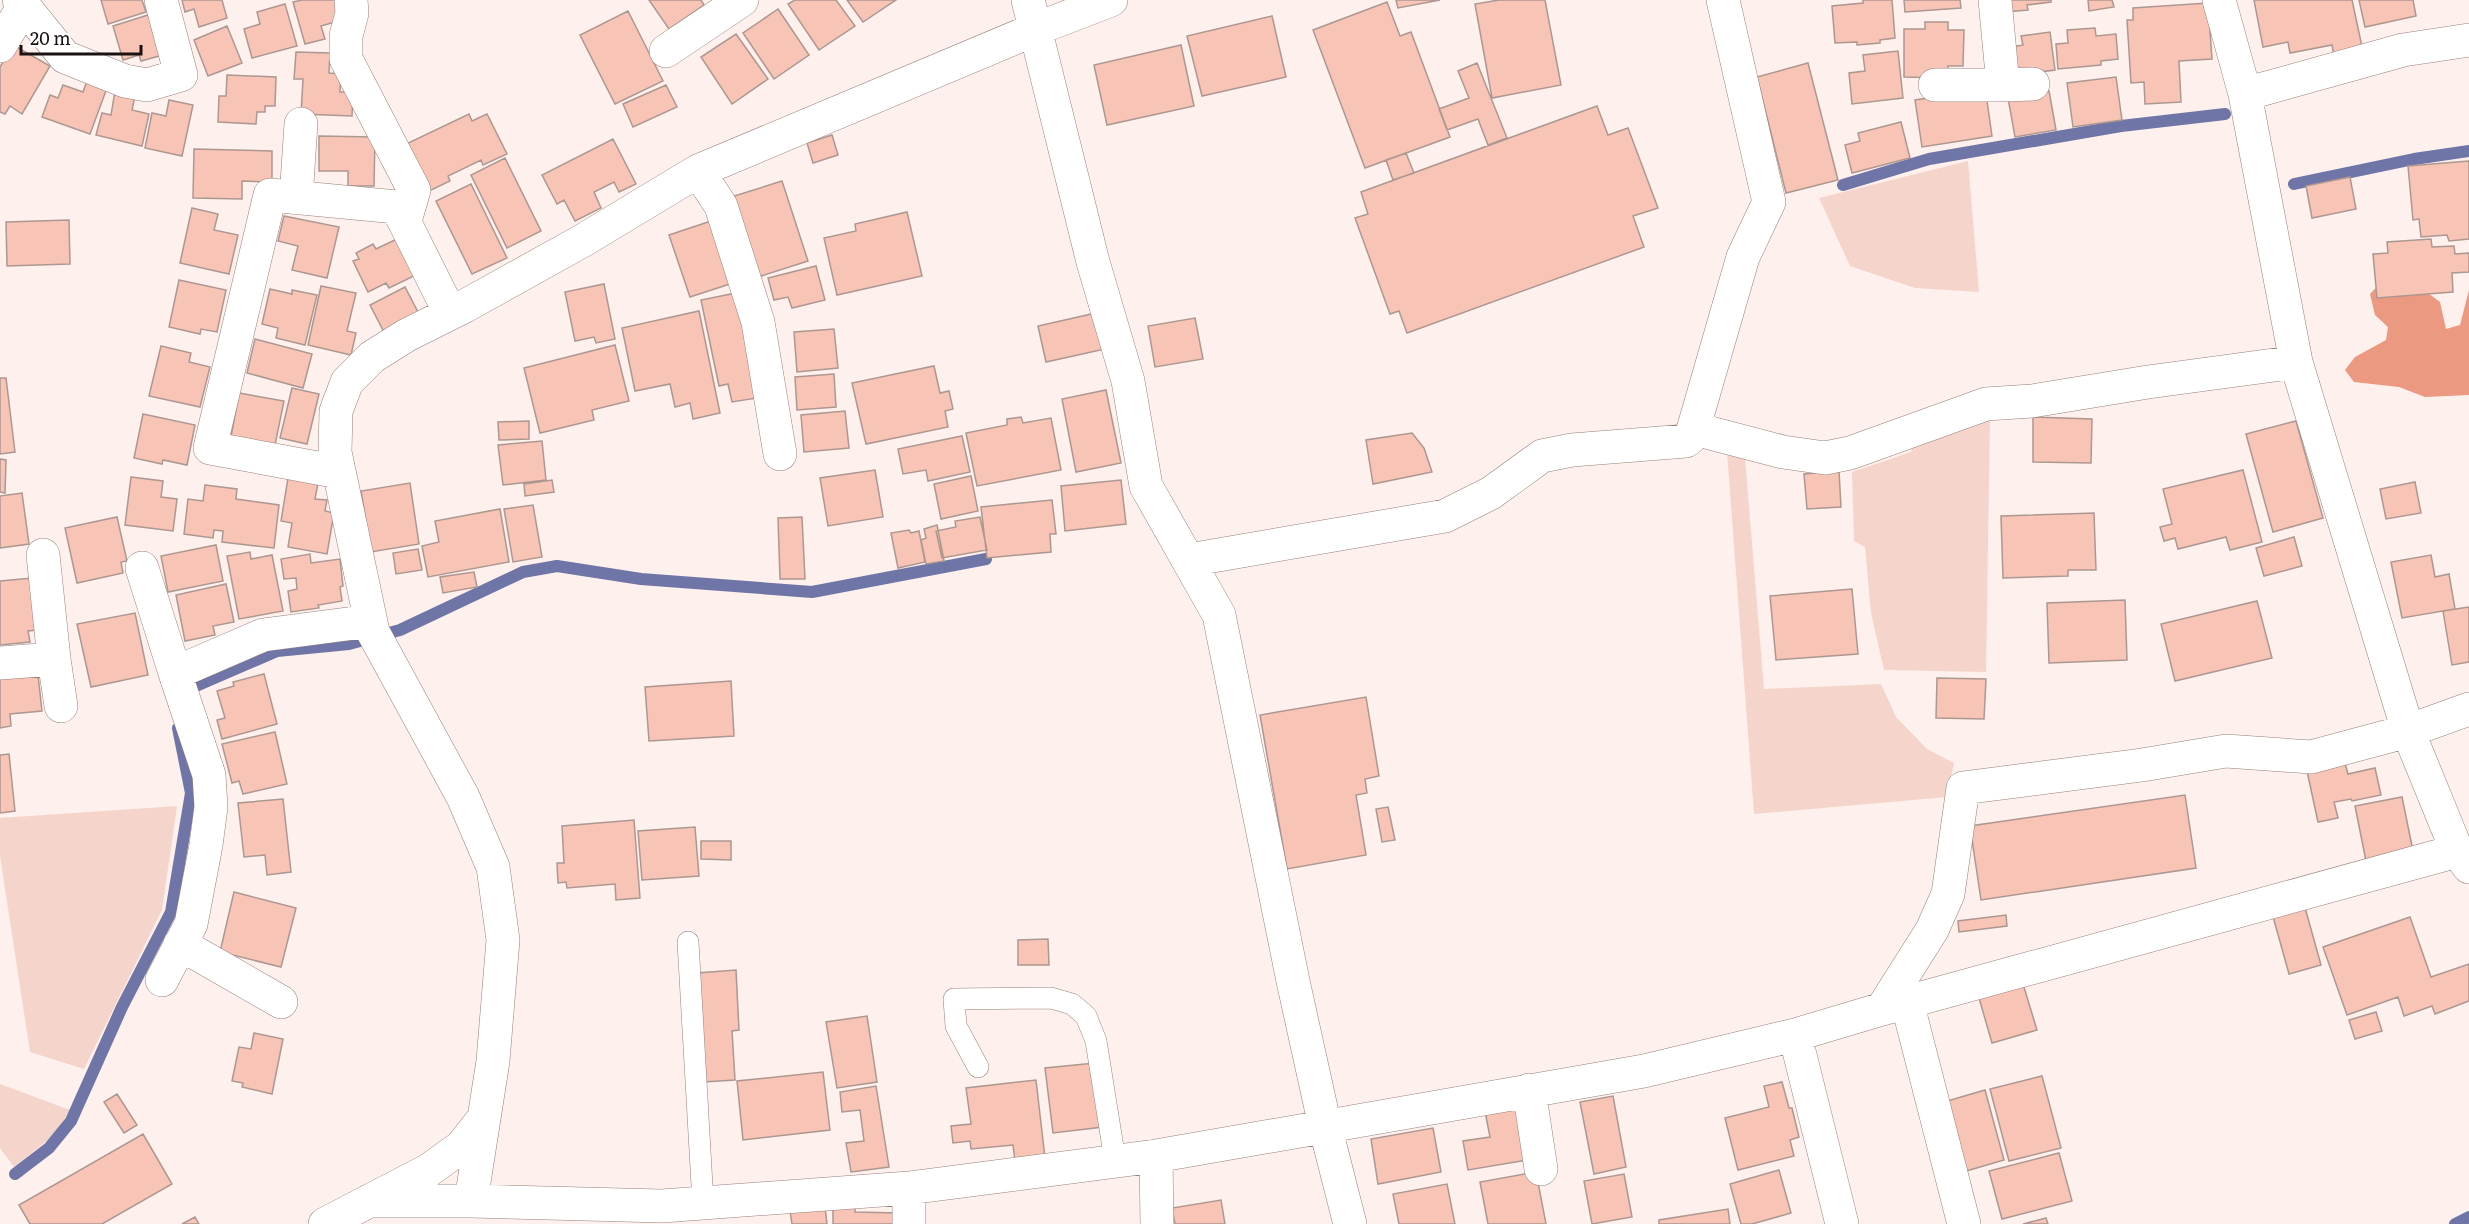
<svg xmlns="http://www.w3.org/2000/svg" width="2469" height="1224" font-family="Literata,serif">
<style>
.green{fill:#f5d5cb}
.forest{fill:#eb9980}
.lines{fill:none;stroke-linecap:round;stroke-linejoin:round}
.stream{stroke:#6f75a6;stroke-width:12}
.building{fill:#f8c4b5;stroke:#ad9791;stroke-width:1.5}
.service-casing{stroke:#96817b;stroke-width:22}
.minor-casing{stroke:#96817b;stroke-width:34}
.service{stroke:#fff;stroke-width:21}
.minor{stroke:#fff;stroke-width:33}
</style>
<rect width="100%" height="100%" fill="#fef0ec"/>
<path class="green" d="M1968,161L1979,292L1915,288L1850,266L1819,198Z
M1990,417L1986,672L1884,670L1871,613L1865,547L1854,541L1852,472L1911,452L1913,444Z
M1727,452L1745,458L1764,689L1881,684L1896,717L1927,749L1954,763L1947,797L1754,814Z
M177,806L162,910L84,1069L30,1052L0,856V818Z
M0,1084L70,1110L54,1135L14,1167L0,1148Z"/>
<path class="forest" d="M2387,276H2405L2440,302L2446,329L2460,325L2469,290V395L2425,397L2399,387L2354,382L2345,370L2355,357L2386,340L2388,327L2375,315L2370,294Z"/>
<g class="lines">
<path class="stream" d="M2294,184L2414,159L2469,151
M1843,185L1929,159L2121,126L2225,114
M182,692L277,651L349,644L400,630L523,572L557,566L641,579L812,592L986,559
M15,1174L49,1148L71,1121L122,1007L171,912L191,793L178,728
M2455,1224L2469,1217"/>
</g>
<path class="building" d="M101,0H142L146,12L108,24Z
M182,0H222L227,18L199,27L194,9L185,12Z
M302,0H337L342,20L321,26L325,39L305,44L293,2Z
M649,0H701L704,5L669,29Z
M795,0H836L855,26L819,50L788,4Z
M847,0H896L863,22Z
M1396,0H1440L1398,8Z
M1499,0H1545L1561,85L1492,98L1475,4Z
M1863,0H1892L1895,38L1880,40V43L1857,45V42L1835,43L1832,6L1863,3Z
M1904,0H1960L1961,8L1905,12Z
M2003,0H2051V2L2027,5L2028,10L2005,12Z
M2088,0H2112L2114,7L2089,11Z
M2254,0H2352L2364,56L2335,62L2332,45L2290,53L2288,42L2263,47Z
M2359,0H2413L2416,16L2365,27Z
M1387,2L1400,36L1411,32L1450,137L1365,168L1313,30Z
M2208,3L2212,59L2179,61L2181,102L2145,104L2144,82L2131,83L2127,20H2133V8Z
M285,4L297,46L252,58L244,29L260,24L257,12Z
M778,9L809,55L774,79L743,33Z
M628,11L663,81L615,104L580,35Z
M151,14L163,55L141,61L139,55L123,60L113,26Z
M1272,16L1286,77L1202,96L1187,36Z
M1925,22H1948V30H1964L1963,66H1948V78L1904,77V29H1925Z
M227,26L242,63L208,76L194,40Z
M2095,28L2096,36L2116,34L2118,59L2101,61V65L2058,69L2056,44L2068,43L2067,30Z
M2050,32L2055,70L2015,75L2011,47L2023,45L2021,36Z
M736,34L768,79L732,104L701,57Z
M13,45L50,66L22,114L10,106L5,114L0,112V67Z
M1181,45L1194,106L1107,125L1094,65Z
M1898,51L1903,98L1852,104L1849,73L1865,71L1863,55Z
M296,52L330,53L329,73L341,74L340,92H353L352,116L301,114L303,79H294Z
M1477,63L1507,138L1488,145L1478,119L1447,130L1439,109L1469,98L1458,71Z
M1808,63L1838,180L1786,193L1757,77Z
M227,75L276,77L275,106H265V112H257L256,124L218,122L219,96H226Z
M2116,77L2122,120L2073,127L2067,83Z
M87,81L107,88L90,134L42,117L50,95L58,98L63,85L83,92Z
M666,85L677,107L633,127L623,104Z
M115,91L135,96L132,110L149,114L142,146L96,135L102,113L111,115Z
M2049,91L2056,130L2015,137L2008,98Z
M1986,94L1992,136L1922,147L1915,100L1942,96Z
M169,100L193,105L182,156L145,148L152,113L166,116Z
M1597,106L1608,135L1628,128L1658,208L1633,216L1644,247L1407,333L1399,311L1390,314L1355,218L1368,214L1361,192Z
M469,114L472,121L487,114L507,154L483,165L481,160L448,176L450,181L427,192L404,145Z
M1901,122L1910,158L1852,173L1845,145L1860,141L1858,133Z
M832,135L838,155L813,163L807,143Z
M319,136L375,137L374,186H348V171H319Z
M613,139L636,184L619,192L614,182L594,192L601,208L575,221L564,200L557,204L542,175Z
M194,149L272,151V182L242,181V199L193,198Z
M1406,153L1414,173L1393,180L1386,160Z
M505,158L541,231L507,248L471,175Z
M2469,161V239L2449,241L2447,235L2421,237L2419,219L2413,220L2408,166Z
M2350,177L2356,209L2312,218L2306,186Z
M782,181L808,261L755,278L728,198Z
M471,184L507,258L472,274L436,201Z
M192,208L218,214L214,230L238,235L229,274L180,263Z
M907,212L922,276L837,295L824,238L856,231L855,224Z
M284,216L339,227L327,278L292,270L298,246L278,241Z
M69,220L70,264L7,266L6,222Z
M714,220L736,282L690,297L669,235Z
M401,237L418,274L389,288L386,283L368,292L353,261L359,259L356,253L373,244L376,249Z
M2431,239L2432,247L2454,246L2455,254L2469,253V272L2452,273L2453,292L2377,298L2373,254L2388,253L2387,242Z
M816,266L825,300L792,308L788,297L774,300L768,278Z
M179,280L226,290L217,332L201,329L200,334L169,327Z
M604,284L615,339L596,343L594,337L575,341L565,292Z
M321,286L356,293L347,331L356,333L351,355L308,345Z
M405,287L419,314L384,332L370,305Z
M270,289L292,294V290L317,295L305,345L276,338L278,328L262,324Z
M736,293L757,398L732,402L728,384L719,386L701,300Z
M699,311L720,413L693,419L690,403L675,407L670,384L635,391L622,328Z
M1096,313L1105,349L1046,362L1038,326Z
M1195,318L1203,359L1155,367L1148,326Z
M834,329L838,368L797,372L794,332Z
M255,339L312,354L303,388L247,373Z
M615,345L629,401L592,410L594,420L540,433L524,368Z
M161,346L191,353L189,362L210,367L200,407L149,396Z
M934,366L940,393L949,391L953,409L945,411L948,427L866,444L852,383Z
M834,374L836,407L797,410L795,377Z
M0,378H6L15,452L0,454Z
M292,388L319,394L307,444L280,438Z
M1106,390L1121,463L1076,472L1062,399Z
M239,393L284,401L275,445L231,437Z
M845,411L849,448L804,452L801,415Z
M143,414L195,425L187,465L163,460L162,464L134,458Z
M1021,417L1023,423L1051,418L1061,470L977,486L966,433L1007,425V419Z
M2033,417L2092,419L2091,463L2033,462Z
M529,421V439L499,440L498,422Z
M2296,421L2323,518L2273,532L2246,434Z
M1412,433L1424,448L1432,472L1373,484L1366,440Z
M962,436L970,472L928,481L926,470L903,474L898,449Z
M542,441L546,480L503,485L498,445Z
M0,459L6,460L5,493L0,492Z
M875,470L883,517L828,526L820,478Z
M2243,470L2262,542L2230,550L2226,537L2178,549L2175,538L2164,541L2160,527L2172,524L2163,489Z
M1839,471L1841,507L1807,509L1804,474Z
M971,476L978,511L941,519L934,484Z
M131,477L163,481L161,497L177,499L173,531L125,525Z
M288,478L318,483L315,499L327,500L325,511L334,513L327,554L288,547L292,523L281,521Z
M552,480L554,492L525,496L524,484Z
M1121,480L1126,524L1065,531L1061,486Z
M2415,482L2421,513L2386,519L2380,489Z
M410,483L419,544L371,552L361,491Z
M205,485L237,489L236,499L279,505L274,548L222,542L223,531L214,530L213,538L184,534L188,499L203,501Z
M22,493L29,544L0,548V496Z
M1052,500L1056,534H1050L1051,552L987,558L981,507Z
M533,505L542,557L513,562L504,509Z
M500,509L509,562L428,577L422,546L439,542L435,521Z
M2094,513L2096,570H2068V576L2003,578L2001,516Z
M117,517L127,561L121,562L123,573L77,583L65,528Z
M802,517L805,579H780L778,518Z
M980,517L987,550L942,558L936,531L956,527L955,521Z
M937,525L944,561L926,564L921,540L926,538L924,529Z
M909,530L911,533L919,531L925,562L898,568L891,533Z
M2294,537L2302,566L2264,576L2256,548Z
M216,545L223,581L168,592L161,556Z
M418,549L422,570L396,574L393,553Z
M250,552L251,559L272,555L283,611L239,619L227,556Z
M310,554L311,563L340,559L343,586L340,587L342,601L318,605L319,608L291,612L288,591L297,589L296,578L284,579L281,559Z
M2431,555L2435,577L2449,574L2455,609L2402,618L2391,562Z
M474,572L477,587L443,593L440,577Z
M32,578L37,630L28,631L30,642L0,645V581Z
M226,584L234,622L213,626L215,635L185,641L176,595Z
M1852,589L1858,654L1776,660L1770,596Z
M2125,600L2127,660L2049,663L2047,603Z
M2257,601L2272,658L2175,681L2161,624Z
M2469,607V662L2452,665L2443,611Z
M135,613L148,675L91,687L77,624Z
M0,670L38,675L42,711L10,714L11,726L0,728Z
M264,674L277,724L222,739L217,720L225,718L217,691L234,686L233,682Z
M1937,678L1986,679L1984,719L1936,718Z
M731,681L734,736L649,741L645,687Z
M1366,697L1379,776L1365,779L1367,793L1356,795L1366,855L1287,869L1260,715Z
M275,732L287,784L243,794L239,781L232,783L222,744Z
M9,754L15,811L0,813V755Z
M2345,763L2348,774L2375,768L2381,795L2352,801L2351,799L2334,802L2338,818L2318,822L2307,771Z
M2185,795L2196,868L1981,900L1970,826Z
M2402,797L2413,851L2366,861L2355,806Z
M283,799L291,872L267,875L265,855L244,857L238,803Z
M1388,807L1395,840L1382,842L1376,809Z
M634,820L640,898L616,900L615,884L567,888L566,882L558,883L557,863H564L562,826Z
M695,827L699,876L642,880L638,831Z
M701,841H731V860L701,859Z
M234,892L296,908L281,967L220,952Z
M2304,904L2321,965L2289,974L2272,913Z
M2006,915L2007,926L1959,932L1958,921Z
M2410,917L2431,977L2469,964V1001L2435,1014L2432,1006L2404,1016L2398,997L2347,1015L2323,947Z
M1048,939L1049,965H1018V940Z
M736,970L739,1030L732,1031L735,1080L704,1082L697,973Z
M2023,984L2037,1030L1992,1043L1979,998Z
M2376,1012L2382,1031L2355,1039L2349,1020Z
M867,1016L877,1082L837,1088L826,1022Z
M254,1033L283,1039L272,1094L242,1087L243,1083L232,1081L239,1047L251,1049Z
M1095,1063L1103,1127L1053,1133L1045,1068Z
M823,1072L830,1130L743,1140L737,1081Z
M2042,1076L2061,1148L2009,1161L1990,1089Z
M1036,1080L1045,1158L1015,1161L1013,1145L971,1149L970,1141L953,1143L951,1126L971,1124L966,1088Z
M1782,1082L1789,1108H1792L1799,1137L1790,1140L1794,1156L1738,1170L1725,1118L1769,1107L1764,1086Z
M876,1086L889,1167L851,1172L846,1143L864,1141L860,1110L842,1112L840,1092Z
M1985,1090L2004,1160L1956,1174L1937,1104Z
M117,1094L137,1125L124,1133L104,1102Z
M1517,1096L1527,1160L1468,1170L1463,1141L1490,1137L1483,1101Z
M1613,1096L1626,1167L1594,1174L1580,1102Z
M1433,1128L1441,1172L1378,1184L1371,1139Z
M143,1134L172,1184L102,1224H30L19,1205Z
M2059,1153L2072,1201L2002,1219L1989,1171Z
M1779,1170L1791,1213L1752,1224H1741L1730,1184Z
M1536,1172L1546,1224H1488L1480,1182Z
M1624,1174L1632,1217L1592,1224L1584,1181Z
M1447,1184L1455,1224H1399L1393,1194Z
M1221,1200L1225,1224H1175L1172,1208Z
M833,1205H855V1212L898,1213V1224H833Z
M825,1207L827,1224H792L790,1211Z
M1728,1209L1730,1224H1659V1220Z
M195,1217L199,1224H182Z
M2046,1218L2048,1224H2023Z"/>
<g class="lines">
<g class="service-casing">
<path id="service" d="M688,942L703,1203
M978,1067L956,1026L954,999L1051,998L1072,1004L1086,1016L1096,1041L1115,1160"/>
</g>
<g class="minor-casing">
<path id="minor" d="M19,0L65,57L125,81L147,85L181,75L161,0
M351,0L352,13L346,36V59L414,190L405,221
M1028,0L1093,262L1128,381L1146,486L1219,615L1293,981L1325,1126L1350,1224
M2219,0L2245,94L2296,362L2408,731L2457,851L2469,867
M0,46L24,5
M666,51L742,0
M1935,85H2003L1995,0
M2003,85L2033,84
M2245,94L2403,50L2469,40
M698,171L721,206L758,322L780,454
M296,198L301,124
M1695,429L1783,452L1825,458L1850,453L1986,404L2032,401L2148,382L2296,362
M339,472L210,448L270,195L397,207L450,313
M1189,560L1445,516L1491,493L1542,456L1572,450L1686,441L1691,437L1743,257L1769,202L1723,0
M142,568L175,673L263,635L370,621
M54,659L61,706
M0,663L54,659L43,555
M180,944L281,1002
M162,980L191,924L206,845L211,807L209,775L175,673
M1907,1002L1964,1224
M1882,1009L2457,851
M1795,1035L1842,1224
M1529,1090L1541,1169
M1156,1156L1157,1224
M369,1201H471L662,1206L909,1188L1156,1156L1644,1071L1795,1035L1882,1009L1932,930L1948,894L1963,788L2142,765L2226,751L2311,757L2408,731L2469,709
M471,1201L493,1061L503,940L493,867L463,797L373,632L335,452L336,411L347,382L372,357L407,335L465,306L582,241L698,171L1036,29L1111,0
M325,1224L429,1170L461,1147L484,1118
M909,1224V1188"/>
</g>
<use href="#service" class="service"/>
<use href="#minor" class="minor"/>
</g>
<path d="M21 45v9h120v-9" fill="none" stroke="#1a1210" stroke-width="3"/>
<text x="30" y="45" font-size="18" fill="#1a1210" stroke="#ffffff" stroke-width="4.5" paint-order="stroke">20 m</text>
</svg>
